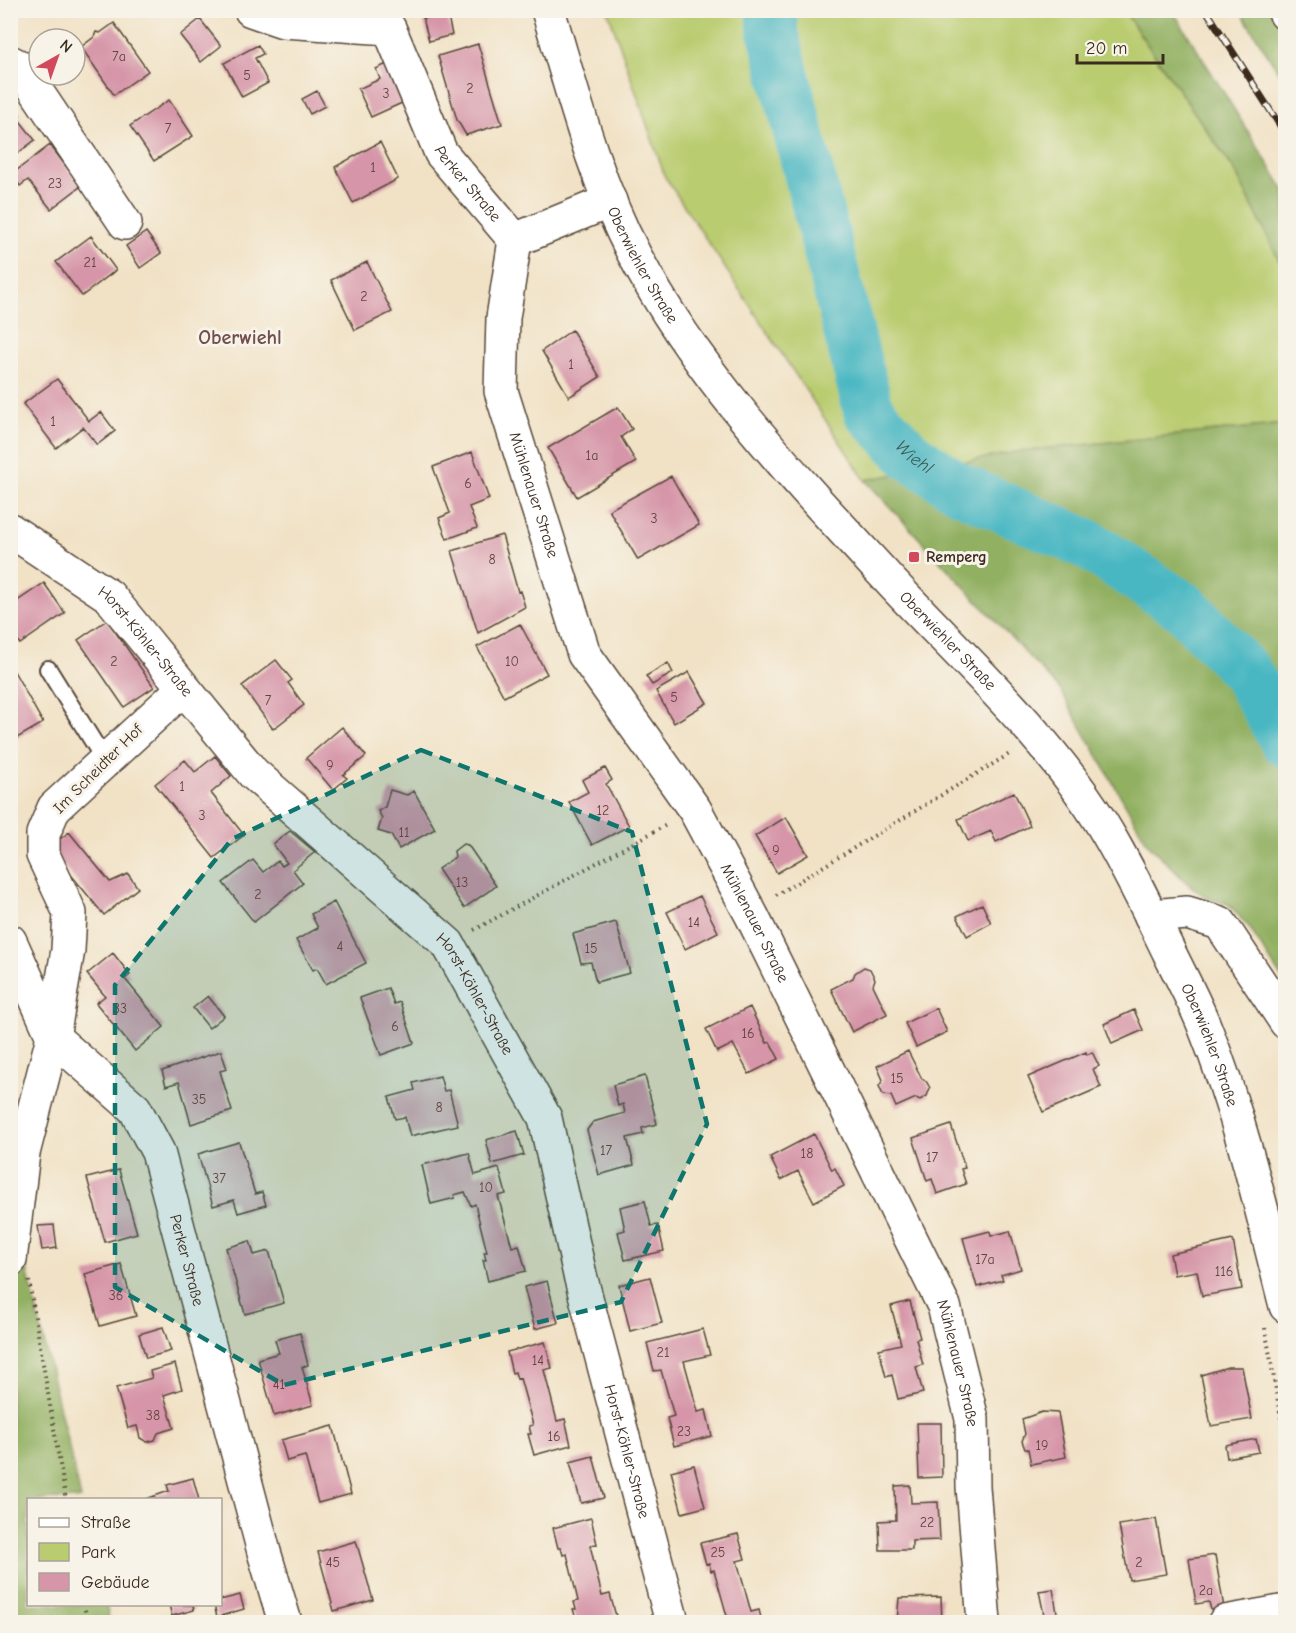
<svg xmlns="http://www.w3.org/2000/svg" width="1296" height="1633" font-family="'Comic Neue',sans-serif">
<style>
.green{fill:#b9cc70;stroke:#7a7b47;stroke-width:1.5}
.forest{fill:#92b062;stroke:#666d40;stroke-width:1.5}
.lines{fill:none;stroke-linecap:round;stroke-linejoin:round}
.river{stroke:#49b7c2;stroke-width:51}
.building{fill:#d695a8}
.lane-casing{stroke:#564637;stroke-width:20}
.street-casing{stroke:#564637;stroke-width:36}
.primary-casing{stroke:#564637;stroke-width:36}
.path{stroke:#564637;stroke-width:4;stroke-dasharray:1.5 4.5;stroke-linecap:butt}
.lane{stroke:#fff;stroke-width:16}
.street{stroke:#fff;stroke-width:33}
.primary{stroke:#fff;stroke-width:33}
.rail-casing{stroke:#3b2a1e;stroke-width:7}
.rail{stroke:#f7f3e8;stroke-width:4.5;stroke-dasharray:14;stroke-linecap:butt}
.marked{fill:#0f766e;fill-opacity:0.2;stroke:#0f766e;stroke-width:4.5;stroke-dasharray:12 8;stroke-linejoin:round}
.poi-dot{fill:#d1495b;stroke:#f7f3e8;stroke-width:2}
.labels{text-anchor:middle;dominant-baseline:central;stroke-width:6;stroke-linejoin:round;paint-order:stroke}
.number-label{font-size:14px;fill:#624540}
.street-label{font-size:16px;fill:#3b2a1e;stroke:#f7f3e8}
.poi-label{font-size:16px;font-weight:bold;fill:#3b2a1e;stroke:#f7f3e8;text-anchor:start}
.water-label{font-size:18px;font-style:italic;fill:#405b57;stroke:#f7f3e8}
.quarter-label{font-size:20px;font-weight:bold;fill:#714f4e;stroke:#f7f3e8}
</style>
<rect width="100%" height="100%" fill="#f7f3e8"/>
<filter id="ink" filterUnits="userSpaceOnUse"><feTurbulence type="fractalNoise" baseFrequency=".0167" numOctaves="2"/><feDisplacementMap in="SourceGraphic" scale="12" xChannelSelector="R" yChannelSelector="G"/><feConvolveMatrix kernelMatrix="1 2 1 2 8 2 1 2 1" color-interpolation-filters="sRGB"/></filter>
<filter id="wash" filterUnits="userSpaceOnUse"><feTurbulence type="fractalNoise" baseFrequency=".008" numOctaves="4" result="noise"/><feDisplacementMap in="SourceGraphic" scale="24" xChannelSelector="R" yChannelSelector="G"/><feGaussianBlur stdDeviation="1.35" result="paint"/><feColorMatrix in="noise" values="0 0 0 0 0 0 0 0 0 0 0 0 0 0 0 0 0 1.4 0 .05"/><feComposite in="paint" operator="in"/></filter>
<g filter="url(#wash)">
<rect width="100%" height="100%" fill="#f1e2c6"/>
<path class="green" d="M608,11H1124L1235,171L1285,272V424L1023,451L865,480L665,177Z"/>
<path class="forest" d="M1124,11H1173L1285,191V272L1235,171Z
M1240,11H1277L1285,26V82Z
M1285,424H1286L1285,984L1249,927L1228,904L1207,898L1187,883L1148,844L1060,690L865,480L1023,451Z
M10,1197L81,1499L28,1500V1604L106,1605L110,1622H11Z"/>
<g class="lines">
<path class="river" id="s1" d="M771,10L773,31L869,412L910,455L959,488L1089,545L1185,608L1246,672L1286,742"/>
</g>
<g id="blocks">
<path class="building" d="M447,12L452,35L429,41L423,18Z
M200,19L221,46L201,62L180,35Z
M114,23L148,71L114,95L81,47L94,37L96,32L100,33Z
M478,44L502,124L466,135L457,120L438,56Z
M258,45L263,54L255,58L268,83L242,97L224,63Z
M389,63L404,102L371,117L358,89L380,79L376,69Z
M317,91L325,106L310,114L302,99Z
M169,100L193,136L154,161L130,126Z
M10,103L20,115L17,117L35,140L10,159Z
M380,142L398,179L353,203L335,167Z
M50,145L81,186L51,209L28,180L20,186L12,174Z
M146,232L161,253L140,268L126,246Z
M91,236L116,270L82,296L56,262Z
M367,262L392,312L355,330L331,280Z
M572,330L600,377L569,397L542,351Z
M57,379L89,421L101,412L115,431L97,445L83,427L56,448L23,404Z
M618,407L632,429L621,437L636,462L577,497L548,448Z
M472,452L489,499L469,507L477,528L447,539L439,518L450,513L433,467Z
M671,476L699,525L638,560L609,510Z
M502,535L518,592L520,591L525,607L478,633L452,551Z
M44,583L65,613L20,644L10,631V606Z
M107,620L154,687L124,707L78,640Z
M520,624L547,674L504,697L477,647Z
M276,660L292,680L288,683L304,705L273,729L242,686Z
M668,663L673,673L652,685L646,676Z
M10,664L43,723L10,742Z
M689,672L707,703L674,723L656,691Z
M342,727L366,756L343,775L347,778L333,790L306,758Z
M215,756L231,776L211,793L244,835L214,858L155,784L185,760L195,772Z
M605,768L612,780L606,784L629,826L592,845L569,802L588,792L582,780Z
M390,790L407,795L414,791L435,829L399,849L391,835L378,831L382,818L378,811L385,807Z
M1014,792L1030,826L996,842L991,831L968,841L958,819Z
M786,817L808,855L777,873L755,836Z
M290,831L315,852L293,870L303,883L254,922L223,883L253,860L263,872L278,861L282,866L287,863L273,844Z
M69,832L110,882L128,874L138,888L104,915L49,848Z
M463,844L468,845L496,886L464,908L438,869L455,857L454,851Z
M700,896L718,932L685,949L667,912Z
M334,902L366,963L326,984L317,968L313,970L296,940L318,928L311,914Z
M982,904L991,923L967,936L957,916Z
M616,922L630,973L596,982L591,962L581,963L573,934Z
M113,953L130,975L125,979L164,1027L135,1051L96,1003L105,996L87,974Z
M864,967L870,969L875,979L873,985L887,1014L852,1032L831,989L853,978L855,973Z
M388,988L394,1004L400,1002L414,1043L381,1055L360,998Z
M208,996L224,1016L209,1028L193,1008Z
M750,1007L767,1043L770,1042L779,1059L749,1074L733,1044L717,1052L706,1029Z
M936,1008L947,1032L916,1047L905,1023Z
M1134,1010L1143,1030L1112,1044L1104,1024Z
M221,1051L227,1069L220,1071L232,1111L191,1124L179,1082L166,1086L162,1071Z
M908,1051L922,1079L926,1081L930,1088L927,1096L920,1100L916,1098L896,1107L891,1096L883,1095L879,1086L883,1080L877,1066Z
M1086,1052L1087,1055L1092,1052L1099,1066L1093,1069L1101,1087L1043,1112L1028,1077Z
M440,1076L444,1091L449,1090L458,1125L410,1136L405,1117L395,1119L389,1097L415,1090L413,1083Z
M645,1076L657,1124L642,1128L643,1134L627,1138L634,1165L599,1175L587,1130L593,1122L625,1113L623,1104L618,1106L613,1085Z
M951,1125L965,1168L961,1169L966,1184L937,1194L932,1179L927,1181L913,1138Z
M517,1131L524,1155L492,1164L486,1140Z
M814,1134L832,1170L835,1168L844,1186L814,1202L798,1171L781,1180L770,1157Z
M239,1142L255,1194L262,1192L266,1205L238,1213L234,1200L213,1206L198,1154Z
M469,1153L475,1175L499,1168L506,1194L498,1196L512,1247L519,1245L526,1271L488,1281L483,1260H486L484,1252H487L475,1204L471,1206L465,1192L454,1195L455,1198L431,1204L422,1165Z
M119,1170L137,1233L105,1242L87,1178Z
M645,1201L651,1226L658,1225L664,1251L625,1260L618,1232L625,1230L620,1207Z
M54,1225L57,1248L42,1250L38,1226Z
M990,1231L991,1236L1010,1231L1021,1269L1001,1275L1003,1280L977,1287L963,1238Z
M1233,1240L1242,1289L1202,1296L1197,1271L1174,1275L1170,1254Z
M250,1241L254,1255L269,1251L284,1303L245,1314L226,1248Z
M121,1264L136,1316L100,1326L85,1274Z
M650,1277L662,1323L630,1331L619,1285Z
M547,1281L558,1323L535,1329L524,1287Z
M910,1301L920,1338L916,1339L923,1365L916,1367L923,1393L898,1399L892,1375L886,1377L879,1349L901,1344L891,1306Z
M163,1327L171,1351L146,1358L139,1334Z
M703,1329L710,1355L684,1361L698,1412L706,1410L712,1436L674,1446L667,1418L674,1416L661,1370L654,1371L647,1343Z
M300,1333L308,1365L302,1367L313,1405L274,1416L258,1359L279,1353L275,1340Z
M545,1342L552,1368L544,1370L557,1421L565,1419L571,1445L534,1455L528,1434H531L529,1426L533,1425L520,1378L517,1379L515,1372L512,1373L507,1352Z
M175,1364L182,1389L164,1395L174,1428L158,1433L155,1440L147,1442L140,1438L137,1426L128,1428L116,1388L152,1378L150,1371Z
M1228,1367H1242L1252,1419L1211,1426L1201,1375Z
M1042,1412L1058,1413L1066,1457L1031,1464L1028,1449H1025L1022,1441L1025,1434L1022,1419Z
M917,1423H941L942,1477L919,1478Z
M333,1426L351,1494L318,1503L305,1456L287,1461L281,1440Z
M1256,1439L1259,1452L1227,1458L1225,1445Z
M593,1456L604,1498L581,1503L570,1462Z
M694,1465L705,1507L682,1513L671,1471Z
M193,1478L199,1500H143L169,1491L167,1485Z
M910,1485L911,1503L938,1502L940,1540L912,1541V1550H880L879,1521L896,1520L895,1486Z
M591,1518L597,1544L590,1545L596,1571L602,1596L610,1594L617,1620L607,1622H577L573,1609H576L574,1602L578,1601L567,1554L563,1555L561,1548H558L553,1528Z
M1156,1519L1166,1574L1129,1580L1119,1525Z
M738,1534L745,1559L737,1561L751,1612L759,1610L762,1622H724L723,1617L727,1616L714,1570L711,1571L709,1563L706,1564L700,1543Z
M356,1541L373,1600L334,1611L318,1552Z
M1215,1555L1224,1608L1211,1610L1209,1602L1196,1604L1189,1559Z
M1053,1589L1058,1619L1045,1620L1039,1591Z
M240,1595L244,1609L217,1617L214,1605H220V1600Z
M941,1597L942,1622H897L899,1598Z
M169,1605H193L194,1610L172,1616Z"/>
</g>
</g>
<g filter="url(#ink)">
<use href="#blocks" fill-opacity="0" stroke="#564637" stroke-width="1.5"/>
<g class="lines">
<g class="lane-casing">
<path id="lane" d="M48,669L104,759"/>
</g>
<g class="street-casing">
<g id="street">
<path id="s2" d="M251,10L283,21L389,28L441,153L515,240L610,201"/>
<path d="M1284,10L1286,14"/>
<path d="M10,62L20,67L125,223"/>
<path id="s3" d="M515,240L503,318L501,391L584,654L695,810L752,916L944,1306L972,1419L973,1487L984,1622"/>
<path id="s4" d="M10,530L109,596L253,773L448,944L545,1118L580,1275L672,1622"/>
<path d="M1151,916L1187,913L1220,923L1286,1022"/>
<path id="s5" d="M10,941L53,1037L135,1109L158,1152L264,1552L285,1622"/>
<path d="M10,1260L23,1153L53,1037L68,950L70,913L43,855V834L54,808L183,689"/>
<path d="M1225,1622L1286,1611"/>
</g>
</g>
<g class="primary-casing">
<g id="primary">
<path id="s6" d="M548,10C573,93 594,178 634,254C699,378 798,481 892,583C964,660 1046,734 1102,824C1127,865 1148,909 1169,952C1181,977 1195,1002 1205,1028C1241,1118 1262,1212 1286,1306"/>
</g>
</g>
<path class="path" d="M776,895L1011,753
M474,930L668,824
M29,1281L66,1500
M1265,1328L1286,1446
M84,1604L87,1622"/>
<use href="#lane" class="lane"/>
<use href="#street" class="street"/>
<use href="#primary" class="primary"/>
<g class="rail-casing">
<path id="rail" d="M1206,10L1286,135"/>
</g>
<use href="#rail" class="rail"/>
</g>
</g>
<path class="marked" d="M421,750L632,832L707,1124L621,1302L284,1385L115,1287V985L232,839Z"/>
<rect class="poi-dot" x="908" y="551" width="12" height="12" rx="3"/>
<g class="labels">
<g class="number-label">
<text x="119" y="56">7a</text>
<text x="247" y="75">5</text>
<text x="470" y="88">2</text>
<text x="386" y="93">3</text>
<text x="168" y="128">7</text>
<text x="373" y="167">1</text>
<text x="55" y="183">23</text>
<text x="90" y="262">21</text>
<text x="364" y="296">2</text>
<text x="571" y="364">1</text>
<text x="53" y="421">1</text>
<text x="592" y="455">1a</text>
<text x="468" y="483">6</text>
<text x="654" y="518">3</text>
<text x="492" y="559">8</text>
<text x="114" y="661">2</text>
<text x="512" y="661">10</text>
<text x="674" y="697">5</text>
<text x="268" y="700">7</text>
<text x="330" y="765">9</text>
<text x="182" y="786">1</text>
<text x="603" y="810">12</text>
<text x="202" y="815">3</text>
<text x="404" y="832">11</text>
<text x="776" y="850">9</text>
<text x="462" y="882">13</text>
<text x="258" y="894">2</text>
<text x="694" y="922">14</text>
<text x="340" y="946">4</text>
<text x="591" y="948">15</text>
<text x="120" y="1008">33</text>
<text x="395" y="1026">6</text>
<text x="748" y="1033">16</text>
<text x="897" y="1078">15</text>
<text x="199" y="1099">35</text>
<text x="439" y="1107">8</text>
<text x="606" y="1150">17</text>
<text x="807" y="1153">18</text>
<text x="932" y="1157">17</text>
<text x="219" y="1178">37</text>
<text x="486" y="1187">10</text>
<text x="985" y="1259">17a</text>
<text x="1224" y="1271">116</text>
<text x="116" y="1295">36</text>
<text x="663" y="1352">21</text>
<text x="538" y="1360">14</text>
<text x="279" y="1384">41</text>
<text x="153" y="1415">38</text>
<text x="684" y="1431">23</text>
<text x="554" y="1436">16</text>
<text x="1042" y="1445">19</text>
<text x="927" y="1522">22</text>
<text x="718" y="1552">25</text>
<text x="333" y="1562">45</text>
<text x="1139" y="1562">2</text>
<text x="1206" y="1590">2a</text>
</g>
<g class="street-label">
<text stroke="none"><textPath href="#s2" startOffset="316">Perker Straße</textPath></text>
<text stroke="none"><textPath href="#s6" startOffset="273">Oberwiehler Straße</textPath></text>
<text stroke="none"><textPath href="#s3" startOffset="261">Mühlenauer Straße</textPath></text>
<text stroke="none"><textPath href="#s6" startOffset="759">Oberwiehler Straße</textPath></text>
<text stroke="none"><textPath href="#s4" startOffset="177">Horst-Köhler-Straße</textPath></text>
<text transform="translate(98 769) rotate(-45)">Im Scheidter Hof</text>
<text stroke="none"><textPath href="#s3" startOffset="747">Mühlenauer Straße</textPath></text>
<text stroke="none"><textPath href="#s4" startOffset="663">Horst-Köhler-Straße</textPath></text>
<text stroke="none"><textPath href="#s6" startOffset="1245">Oberwiehler Straße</textPath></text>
<text stroke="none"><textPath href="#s5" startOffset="375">Perker Straße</textPath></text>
<text stroke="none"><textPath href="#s3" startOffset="1233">Mühlenauer Straße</textPath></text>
<text stroke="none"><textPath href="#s4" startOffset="1149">Horst-Köhler-Straße</textPath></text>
</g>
<g class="poi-label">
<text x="926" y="557">Remperg</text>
</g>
<g class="water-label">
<text stroke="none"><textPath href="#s1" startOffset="478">Wiehl</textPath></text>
</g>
<g class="quarter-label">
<text x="240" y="337">Oberwiehl</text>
</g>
</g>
<rect width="1296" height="1633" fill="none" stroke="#f7f3e8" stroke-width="36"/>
<rect x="27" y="1498" width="195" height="108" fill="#f7f3e8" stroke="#aca397" stroke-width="1.5"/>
<rect x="39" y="1518" width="30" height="9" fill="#ffffff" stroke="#aca397" stroke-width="1.5"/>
<text x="81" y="1528" font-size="18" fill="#3b2a1e">Straße</text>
<rect x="39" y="1543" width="30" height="18" fill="#b9cc70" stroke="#aca397" stroke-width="1.5"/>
<text x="81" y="1558" font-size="18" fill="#3b2a1e">Park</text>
<rect x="39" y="1573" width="30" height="18" fill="#d695a8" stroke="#aca397" stroke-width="1.5"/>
<text x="81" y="1588" font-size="18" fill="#3b2a1e">Gebäude</text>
<g transform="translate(57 57) rotate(40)"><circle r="28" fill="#f7f3e8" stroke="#aca397" stroke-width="1.5"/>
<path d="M0-4.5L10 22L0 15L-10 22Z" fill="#d1495b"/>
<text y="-9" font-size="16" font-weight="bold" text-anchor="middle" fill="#3b2a1e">N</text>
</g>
<path d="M1077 54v9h86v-9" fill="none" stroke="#3b2a1e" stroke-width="3"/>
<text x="1086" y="54" font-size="18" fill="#3b2a1e" stroke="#f7f3e8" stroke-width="4.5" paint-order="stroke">20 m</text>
</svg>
